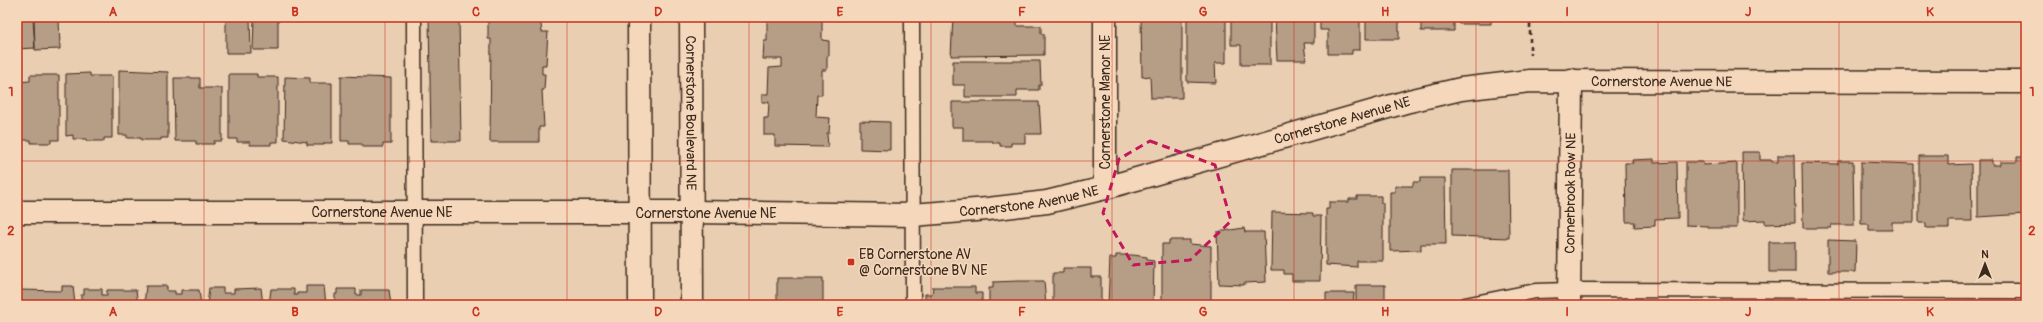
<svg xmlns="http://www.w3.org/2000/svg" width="2043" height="322" font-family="Pangolin,sans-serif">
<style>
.building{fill:#b69d86;stroke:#3b2a1e}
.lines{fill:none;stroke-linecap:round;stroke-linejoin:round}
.lane-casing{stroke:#3b2a1e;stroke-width:17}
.street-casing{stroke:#3b2a1e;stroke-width:25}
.secondary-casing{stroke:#3b2a1e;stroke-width:25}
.path{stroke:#3b2a1e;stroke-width:2.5;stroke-dasharray:4 3;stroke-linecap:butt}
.lane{stroke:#f5d8bb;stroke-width:14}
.street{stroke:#f5d8bb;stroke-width:22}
.secondary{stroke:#f5d8bb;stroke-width:22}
.marked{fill:none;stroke:#c2185b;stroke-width:3;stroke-dasharray:8 5;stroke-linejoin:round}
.grid{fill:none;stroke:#c8321e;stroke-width:1;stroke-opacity:0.55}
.poi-dot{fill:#c8321e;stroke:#f5d8bb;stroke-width:1.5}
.labels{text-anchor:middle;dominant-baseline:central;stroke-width:3;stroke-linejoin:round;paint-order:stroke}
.street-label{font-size:14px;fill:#3b2a1e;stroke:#f5d8bb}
.poi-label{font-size:14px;fill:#3b2a1e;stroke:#f5d8bb;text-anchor:start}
.neatline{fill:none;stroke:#c8321e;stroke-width:1.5}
.grid-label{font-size:13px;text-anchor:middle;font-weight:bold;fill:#c8321e}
</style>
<rect width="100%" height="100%" fill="#eaceb2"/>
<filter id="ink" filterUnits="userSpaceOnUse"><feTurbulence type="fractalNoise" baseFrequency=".025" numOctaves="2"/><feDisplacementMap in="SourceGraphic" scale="8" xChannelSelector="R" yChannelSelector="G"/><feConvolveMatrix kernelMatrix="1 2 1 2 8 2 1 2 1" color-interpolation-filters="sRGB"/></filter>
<g filter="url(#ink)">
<path class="building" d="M429,17H459L461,141H431Z
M488,17H540L542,32H548L546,65H542V74H545L544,90H542L544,127H539V142H490L491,39H488Z
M767,17H822V40L829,41V56H827V70H822V95H817L816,117L830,118L829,133H827L828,147L775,146V135H764V118H768L769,102H762V94H768L769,68L782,67V59H763L764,41H767Z
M953,17H1017V26H1041V34H1044V55L951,56Z
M1141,17H1182V98H1151L1150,76L1142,77Z
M1187,17H1226V63H1215L1216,83L1187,82Z
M1231,17H1270V65H1241V45H1231Z
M1275,17H1314V43H1304L1306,60H1277Z
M1320,17H1360V50H1352V54H1328V30H1320Z
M1366,17H1407V20H1399V39H1366Z
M1421,17H1454V31H1421Z
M1459,17H1491V24H1459Z
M17,18H33L35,48L17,49Z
M59,18L60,49L35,50L34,19Z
M250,18L251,53H226V19Z
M254,18H278V50H253Z
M953,61H1040L1041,85H1039V90H1017V97H965V85H953Z
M119,70L168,72V138H161V140H141V138H127V135H119Z
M90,73V76H112V138H104V141H86V139H73V135L66,136V74Z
M229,74H257V77H278V142H271V145H250V142H237V139H229Z
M30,75H59V140H51V143H31V140H17V82L30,81Z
M341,76L391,78V144H383V147H362V144H349V141H341Z
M285,77L310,78V83H332V143H324V145H307V142L284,139Z
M174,78H200V88H222V141H214V144H196V141H175Z
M952,102H1039L1041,134H1025V143H1011V146H1000V143H993V141H963V127H952Z
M860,121L890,122V150L860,149Z
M1742,152H1760V160H1772V162H1778V155H1794L1795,223L1765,224V220L1743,221Z
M1919,156H1948V165L1971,164L1972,221H1949V228H1926V223H1919Z
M2017,157H2026V214L1978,217V160H1992V165H2000V162H2017Z
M1654,159V163L1677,162L1678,218L1655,219V226L1634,227L1635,222H1626L1625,163H1633L1632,160Z
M1838,161H1853L1854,225H1831V228H1803L1802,163L1838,164Z
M1686,162H1703V165L1737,163V228H1708V226L1686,225Z
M1861,162L1914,164V222H1892V230H1869V224H1861Z
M1452,170H1508L1509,238L1452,236Z
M1420,178H1445L1446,244H1421V250L1390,251V192H1395V186H1413V182H1420Z
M1357,196H1381V203H1383V261H1357V267L1326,265V209H1329V202H1349V199H1357Z
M1272,212L1313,213V216H1321L1320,281H1292V274H1284V270H1271Z
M1244,228L1245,232H1264L1266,282L1244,283V285L1219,284L1217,232Z
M1169,240H1190V244L1211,246V305H1162V244H1169Z
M1828,240L1856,241L1855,272H1828Z
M1769,242H1795V272H1769Z
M1116,255H1133L1147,257V260L1154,261L1153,305H1108L1110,258H1116Z
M1063,268H1091V277H1101V305H1053V273H1063Z
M777,278H823V305H777Z
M1019,281H1044L1046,305H989V288H993V282Z
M1356,285H1385V305H1356Z
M62,286H73L75,305H18L19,290L62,291Z
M146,286H167V291H175V294H181V290H199L201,305H144Z
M306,286H324L326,305H269L271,289H294V295H297V293H306Z
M933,287H975V293H982V305H925V294H932Z
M209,288H223V293H234V289L261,288L263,305H207Z
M84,289H102V295H107V290H136L138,305H81V295H84Z
M337,289H356V295H361V290H389L391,305H335V294H337Z
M1326,293H1354L1353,305H1326Z
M1917,303H1943V305H1917Z"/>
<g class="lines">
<g class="lane-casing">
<path id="lane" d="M414,17L415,305
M912,17L913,305
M1465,305L1536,291L1569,290L2026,291"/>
</g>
<g class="street-casing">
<g id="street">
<path d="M1105,188V17"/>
<path id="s1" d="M692,212L912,215L988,209L1047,202L1105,188L1409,101L1461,89L1530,81L2026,82"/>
<path id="s2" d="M1569,305L1571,80"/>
</g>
</g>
<g class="secondary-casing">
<g id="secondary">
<path d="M639,17L640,305"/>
<path id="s3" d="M691,17L692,305"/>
<path id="s4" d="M17,212H692"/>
</g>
</g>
<path class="path" d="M1530,17V55"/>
<use href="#lane" class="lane"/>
<use href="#street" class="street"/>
<use href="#secondary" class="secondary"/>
</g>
</g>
<path class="marked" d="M1150,141L1215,165L1231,221L1190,260L1133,265L1103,213L1119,159Z"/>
<path class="grid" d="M204,17V305M385,17V305M567,17V305M749,17V305M931,17V305M1112,17V305M1294,17V305M1476,17V305M1658,17V305M1839,17V305M17,161H2026"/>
<rect class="poi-dot" x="847" y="258" width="8" height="8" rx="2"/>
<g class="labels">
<g class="street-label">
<text stroke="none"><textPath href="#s1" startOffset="986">Cornerstone Avenue NE</textPath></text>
<text transform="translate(1105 102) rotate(-90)">Cornerstone Manor NE</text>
<text stroke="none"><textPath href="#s3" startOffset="96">Cornerstone Boulevard NE</textPath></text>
<text stroke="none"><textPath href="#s1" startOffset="662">Cornerstone Avenue NE</textPath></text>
<text stroke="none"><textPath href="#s2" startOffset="112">Cornerbrook Row NE</textPath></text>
<text stroke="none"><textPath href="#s1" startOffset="338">Cornerstone Avenue NE</textPath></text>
<text stroke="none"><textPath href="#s4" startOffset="365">Cornerstone Avenue NE</textPath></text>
<text x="706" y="213">Cornerstone Avenue NE</text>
</g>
<g class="poi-label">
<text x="859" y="254">EB Cornerstone AV<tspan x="859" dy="16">@ Cornerstone BV NE</tspan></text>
</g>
</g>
<rect width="2043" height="322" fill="none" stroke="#f5d8bb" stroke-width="44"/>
<g transform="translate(1985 264)" stroke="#f5d8bb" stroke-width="3" paint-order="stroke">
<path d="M0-3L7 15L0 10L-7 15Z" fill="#3b2a1e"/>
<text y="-6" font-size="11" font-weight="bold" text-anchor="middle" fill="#3b2a1e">N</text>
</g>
<rect x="22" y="22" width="1999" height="278" class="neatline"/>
<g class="grid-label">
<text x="113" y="16">A</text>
<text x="295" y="16">B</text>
<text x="476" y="16">C</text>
<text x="658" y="16">D</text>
<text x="840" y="16">E</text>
<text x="1022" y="16">F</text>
<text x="1203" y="16">G</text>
<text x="1385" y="16">H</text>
<text x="1567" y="16">I</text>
<text x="1748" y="16">J</text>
<text x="1930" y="16">K</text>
<text x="11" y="96">1</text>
<text x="2032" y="96">1</text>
<text x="11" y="235">2</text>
<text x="2032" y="235">2</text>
<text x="113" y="316">A</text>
<text x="295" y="316">B</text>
<text x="476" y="316">C</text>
<text x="658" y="316">D</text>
<text x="840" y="316">E</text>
<text x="1022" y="316">F</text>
<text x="1203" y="316">G</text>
<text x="1385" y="316">H</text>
<text x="1567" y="316">I</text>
<text x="1748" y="316">J</text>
<text x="1930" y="316">K</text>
</g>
</svg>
